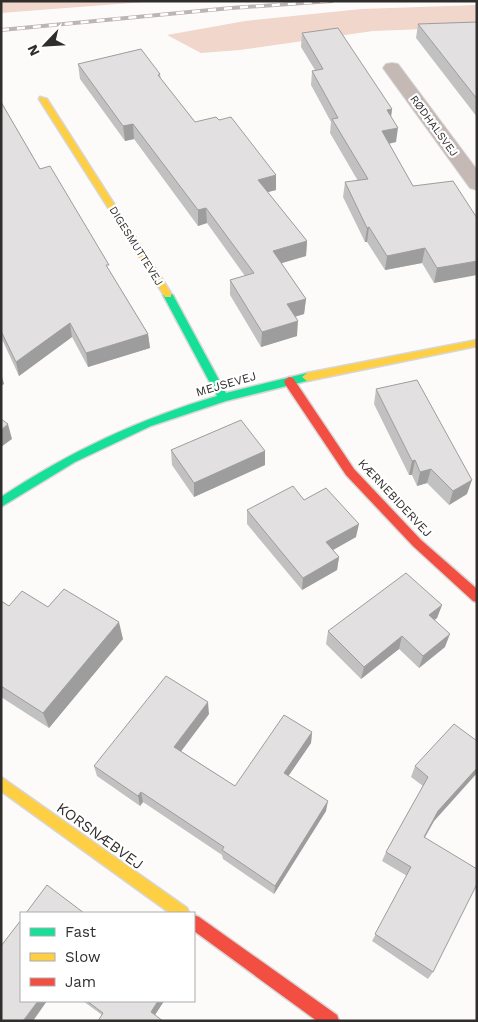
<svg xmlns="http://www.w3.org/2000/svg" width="478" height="1022" font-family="'Work Sans',sans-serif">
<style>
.forest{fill:#f0d6cb}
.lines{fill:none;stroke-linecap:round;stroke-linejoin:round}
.street-casing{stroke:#d7d6d6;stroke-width:2}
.fast-casing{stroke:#d7d6d6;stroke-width:3}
.slow-casing{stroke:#d7d6d6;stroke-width:3}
.jam-casing{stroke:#d7d6d6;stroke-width:3}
.street{fill:#c4b9b4;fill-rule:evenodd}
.fast{fill:#16e098;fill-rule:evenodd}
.slow{fill:#ffcf43;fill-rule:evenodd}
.jam{fill:#f24e42;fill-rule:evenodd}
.rail-casing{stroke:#bcb5b3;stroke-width:4}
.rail{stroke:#fff;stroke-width:2.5;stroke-dasharray:8;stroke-linecap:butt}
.wall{fill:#c2c1c1}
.shaded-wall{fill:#9e9d9d}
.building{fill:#e2e0e0;stroke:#9e9d9d}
.labels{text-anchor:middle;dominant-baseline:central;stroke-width:4.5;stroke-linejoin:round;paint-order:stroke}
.far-street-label{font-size:11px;fill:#302d2d;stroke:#fff}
.street-label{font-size:12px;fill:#302d2d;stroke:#fff}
.near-street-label{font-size:15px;fill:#302d2d;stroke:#fff}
</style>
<rect width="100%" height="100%" fill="#fdfbfa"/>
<path class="forest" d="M1,1H157L1,13Z
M477,5V27L373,31L240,50L201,53L167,35L245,21L361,9Z"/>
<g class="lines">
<g class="street-casing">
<path id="street" d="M392,63L398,64L477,170V190L470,188L383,68L386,64Z"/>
</g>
<g class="fast-casing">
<path id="fast" d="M168,292L173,295L226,393L307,373L311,374L312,377L311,380L226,401L151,426L75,462L1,507V497C69,452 139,419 217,396L163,295Z"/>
</g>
<g class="slow-casing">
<path id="slow" d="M40,97L47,99L171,293V297H165L39,99Z
M477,340V346L307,381L302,377L307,373Z
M1,777L187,908L189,913H170L1,791Z"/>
</g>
<g class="jam-casing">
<path id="jam" d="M289,377L293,378L354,469L421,540L477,589V602L473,601L413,546L346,475L285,384L284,381Z
M194,915L199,917L337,1015L339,1021H317L194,931Z"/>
</g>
<use href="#street" class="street"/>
<use href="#fast" class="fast"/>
<use href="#slow" class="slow"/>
<use href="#jam" class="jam"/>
<g class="rail-casing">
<path id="rail" d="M1,30L231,8L332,1"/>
</g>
<use href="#rail" class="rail"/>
</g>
<path class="wall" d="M477,22V117L416,38L418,24Z
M302,33L392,109L391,117L396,142L389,144L413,186L477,218L434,283L422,263L385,270L367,242H365L343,197L345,182L358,181L330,133L331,122L311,85L312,71L315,70L301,47Z
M78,64L160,74L161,79L195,122L276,190L267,192L307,241L306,256L281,263L306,299L304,314L295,317L297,336L261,347L230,295V280L245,276L207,223L198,226L134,139L125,141L80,79Z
M1,102L40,169L109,270L148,334L150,348L88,367L72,337L19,376L1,337Z
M376,389L467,494L449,505L427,483L417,486L412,475H409L374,404Z
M171,450L265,451V465L194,497L172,465Z
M304,500L356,537L333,550L339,557L337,570L302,590L247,524V510Z
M1,601L9,606L48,607L123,639L49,728L1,697Z
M442,605L437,618L434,620L445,647L419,668L399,649L361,679L326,644L328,631Z
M209,714L181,751L235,786L312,732L311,743L288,776L326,811L274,894L223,859L222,855L143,802L140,806L97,776L94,766Z
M477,740V773L434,821L425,837L433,972L428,979L372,941L407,876L382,861L386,852L423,786L411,777L415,766Z
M83,1001H164L155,1015H102Z"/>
<path class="shaded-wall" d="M392,109L390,124L387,110Z
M133,124L134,139L125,141L123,126Z
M398,128L396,142L380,145L382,131Z
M276,175V190L257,195L258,180Z
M206,208L207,223L198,226V210Z
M369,227L367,242H365L367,228Z
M307,241L306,256L272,266L273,251Z
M425,248L422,263L385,270L387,256Z
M477,261V275L434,283L437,268Z
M306,299L304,314L286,319L287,304Z
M298,321L297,336L261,347L262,332Z
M70,323L72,337L19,376L16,362Z
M148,334L150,348L88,367L86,353Z
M1,373L4,384L1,386Z
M8,424L12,439L1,447V430Z
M265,451V465L194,497V483Z
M415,460L412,475H409L412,461Z
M431,469L427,483L417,486L420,472Z
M472,480L467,494L449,505L453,491Z
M359,524L356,537L324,555L326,542Z
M339,557L337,570L302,590L303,578Z
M442,605L437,618L425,628L429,615Z
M119,622L123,639L49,728L43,713Z
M450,634L445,647L419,668L423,656Z
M402,636L399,649L361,679L364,667Z
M208,702L209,714L176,758L174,747Z
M312,732L311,743L283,784L284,773Z
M477,768V773L434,821L420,846L438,811Z
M141,792L143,802L140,806L138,796Z
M328,801L326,811L274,894L275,886Z
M38,1001H47L33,1021H23Z
M158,1001H164L153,1018L151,1012Z"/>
<path class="building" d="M477,22V99L418,24Z
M338,28L392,109L387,110L398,128L382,131L413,186L453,181L477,218V261L437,268L425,248L387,256L369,227L367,228L345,182L368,179L332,119L338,118L312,71L323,69L302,33Z
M141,49L160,74L158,75L195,122L216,117L219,120L231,117L276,175L258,180L307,241L273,251L306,299L287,304L298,321L262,332L230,280L254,273L206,208L198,210L133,124L123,126L78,64Z
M1,102L40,169L50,166L109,265H106L148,334L86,353L70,323L16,362L1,331Z
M417,380L472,480L453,491L431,469L420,472L415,460L412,461L376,389Z
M1,419L8,424L1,430Z
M241,420L265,451L194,483L171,450Z
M293,486L304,500L326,488L359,524L326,542L339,557L303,578L247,510Z
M406,573L442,605L429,615L450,634L423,656L402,636L364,667L328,631Z
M64,589L119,622L43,713L1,686V601L9,606L22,591L48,607Z
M166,676L208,702L174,747L235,786L284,715L312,732L284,773L328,801L275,886L222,850L224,847L141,792L138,796L94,766Z
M454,724L477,741V768L438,811L424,837L477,869V884L433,972L375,934L411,867L386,852L428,777L415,766Z
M47,885L84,913H26Z
M21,920V1001H38L23,1021H1V946Z
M87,1001H158L151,1012L163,1021H98L103,1013Z"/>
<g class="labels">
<g class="far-street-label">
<text transform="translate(434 126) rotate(54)">RØDHALSVEJ</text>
<text transform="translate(136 246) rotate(58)">DIGESMUTTEVEJ</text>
</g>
<g class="street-label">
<text transform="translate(226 384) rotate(-16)">MEJSEVEJ</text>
<text transform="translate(395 498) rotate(47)">KÆRNEBIDERVEJ</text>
</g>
<g class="near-street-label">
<text transform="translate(100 836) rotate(36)">KORSNÆBVEJ</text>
</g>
</g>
<rect width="478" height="1022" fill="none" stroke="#302d2d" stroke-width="5"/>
<rect x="20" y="912" width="175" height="90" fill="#ffffff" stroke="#acabab"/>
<rect x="30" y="928" width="25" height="8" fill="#16e098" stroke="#acabab"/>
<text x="65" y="937" font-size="15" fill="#302d2d">Fast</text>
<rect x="30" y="953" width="25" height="8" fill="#ffcf43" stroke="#acabab"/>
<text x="65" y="962" font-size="15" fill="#302d2d">Slow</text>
<rect x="30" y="978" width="25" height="8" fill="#f24e42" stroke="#acabab"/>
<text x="65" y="987" font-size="15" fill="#302d2d">Jam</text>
<g transform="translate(45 45) rotate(245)" stroke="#ffffff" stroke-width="4" paint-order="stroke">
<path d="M0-4L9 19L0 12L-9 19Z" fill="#302d2d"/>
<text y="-8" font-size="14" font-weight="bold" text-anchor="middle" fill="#302d2d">N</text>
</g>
</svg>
